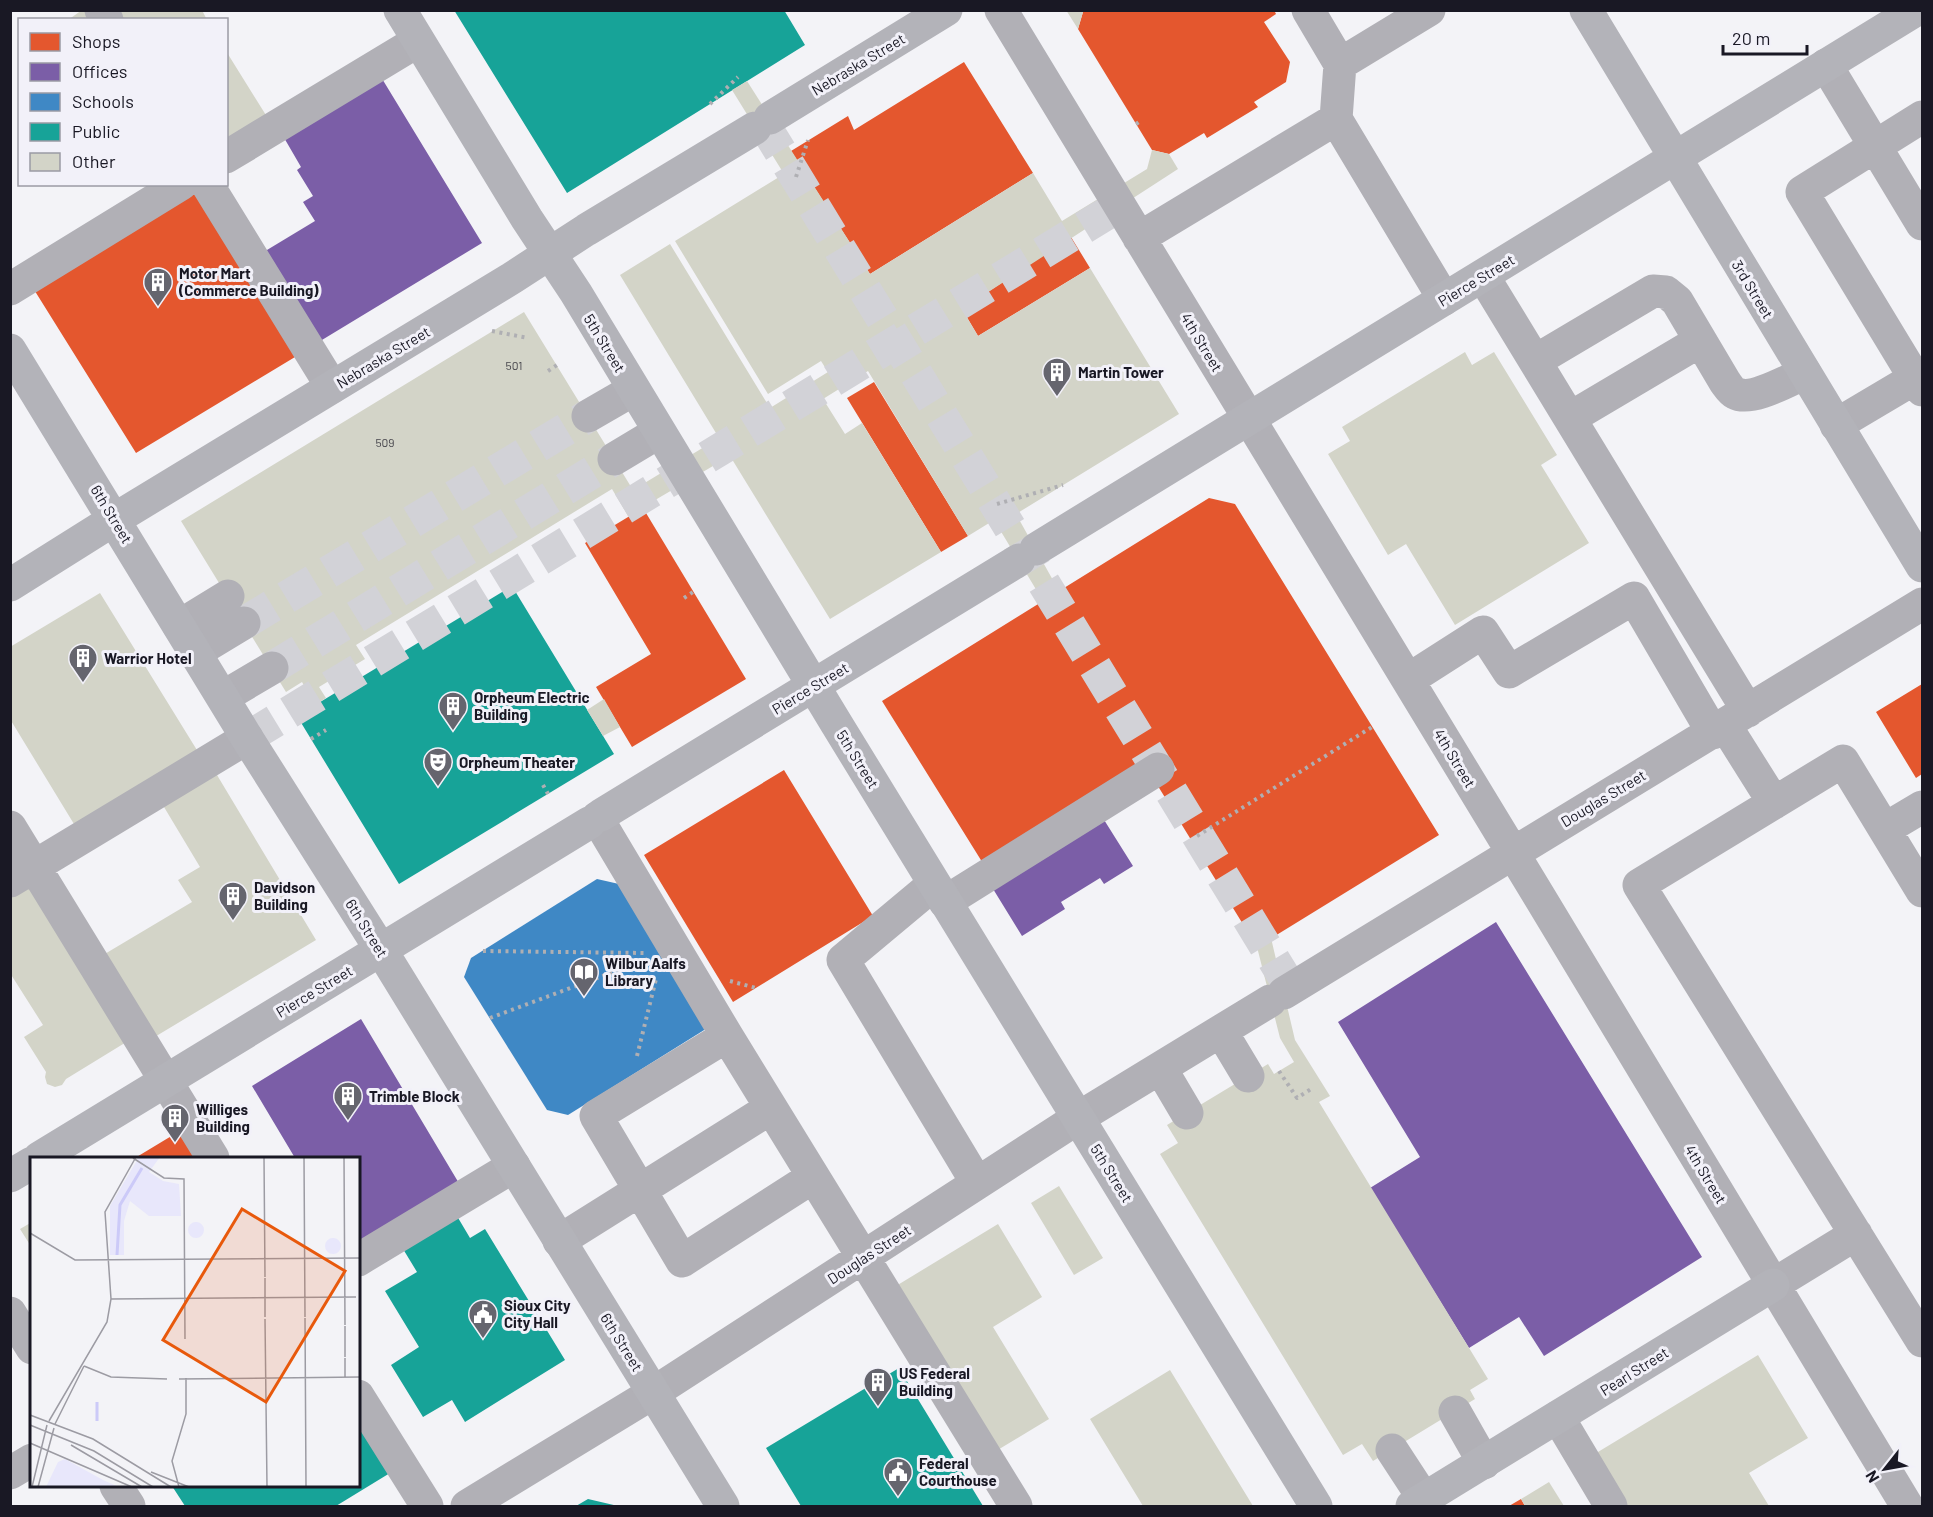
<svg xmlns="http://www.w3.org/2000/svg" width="1933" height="1517" font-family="Barlow,sans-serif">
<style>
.shops{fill:#e4572e}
.offices{fill:#7b5ea7}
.schools{fill:#3f88c5}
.public{fill:#17a398}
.building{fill:#d3d4c8}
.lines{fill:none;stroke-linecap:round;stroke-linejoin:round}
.minor-tunnel{stroke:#d2d2d7;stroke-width:33;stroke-dasharray:33 16;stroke-linecap:butt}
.path{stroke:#afafb3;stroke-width:4;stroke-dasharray:3 4.5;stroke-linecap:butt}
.minor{stroke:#b1b0b6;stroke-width:33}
.major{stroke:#b3b3b9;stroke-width:33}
.labels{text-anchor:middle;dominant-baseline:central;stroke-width:6;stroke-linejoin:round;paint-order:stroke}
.number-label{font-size:12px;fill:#48474d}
.street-label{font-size:15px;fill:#191824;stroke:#f2f1f9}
.poi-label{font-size:15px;font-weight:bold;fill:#191824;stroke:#f2f1f9;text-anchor:start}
.inset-river{fill:none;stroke:#cccaf8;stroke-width:3}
.inset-road{fill:none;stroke:#9c9ba3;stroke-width:1.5}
.view{fill:#e8590c;fill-opacity:0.15;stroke:#e8590c;stroke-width:3}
.inset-edge{fill:none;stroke:#191824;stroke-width:3}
</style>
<rect width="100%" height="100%" fill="#f3f3f7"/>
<path class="shops" d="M1086,10H1274L1276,14L1264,22L1290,62L1286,82L1254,102L1258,107L1207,138L1204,133L1169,154L1152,150L1078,29L1083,12Z
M964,62L1033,173L870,274L791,151L848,116L854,130Z
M198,188L300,354L136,453L33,288Z
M1071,237L1090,268L978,336L962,309Z
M874,382L968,536L941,552L847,398Z
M1209,498L1235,504L1439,835L1257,947L1145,765L984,865L882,701Z
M643,508L746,679L632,747L596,687L651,654L585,543Z
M1922,684V774L1916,778L1876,712Z
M784,770L873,916L733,1002L644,855Z
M183,1129L201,1158H135Z
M1521,1499L1525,1506H1509Z"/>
<path class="offices" d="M381,77L482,243L317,343L262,253L315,221L303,202L313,196L297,170L301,167L283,136Z
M1101,815L1133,866L1104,884L1100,878L1061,902L1065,909L1022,936L990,884Z
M1496,922L1702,1257L1544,1356L1519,1317L1469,1348L1370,1188L1420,1157L1338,1022Z
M361,1019L460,1185L358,1246V1158H295L252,1086Z"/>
<path class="schools" d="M597,879L619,884L709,1027L568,1115L547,1110L464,977L471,958Z"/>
<path class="public" d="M454,10H784L805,45L567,193Z
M512,586L614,754L399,884L297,716Z
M454,1211L470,1238L485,1229L565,1360L465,1422L452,1400L423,1417L391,1365L419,1347L385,1291L417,1272L400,1244Z
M899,1368L983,1506H801L766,1448Z
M358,1422L390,1473L336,1506H185L172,1486H358Z
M588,1499L618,1506H576Z"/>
<path class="building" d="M82,10H87L92,20H68Z
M113,10H202L207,20H119Z
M1066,10H1082L1083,12L1078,29Z
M226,51L269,120L226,146Z
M747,81L870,274L1033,173L1062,221L1147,169L1152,150L1169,154L1178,169L962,309L978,336L1090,268L1179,414L1016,514L1059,591L1043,601L994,520L968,536L868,371L823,399L845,434L862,423L941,552L830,619L730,456L628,516L612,489L356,645L365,659L319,687L326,698L315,705L302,682L286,692L181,521L524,312L633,490L719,438L620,275L670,244L770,408L828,372L821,361L768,394L675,241L784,174L732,90Z
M1465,352L1472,365L1494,352L1557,455L1541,465L1589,543L1455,625L1406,544L1388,555L1328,454L1350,441L1342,427Z
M100,593L200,755L77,829L10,719V647Z
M604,699L620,727L603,736L587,710Z
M211,765L316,940L148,1041L98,958L192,902L178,880L200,867L158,797Z
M30,879L128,1041L66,1079L62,1085L55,1087L47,1084L45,1077L46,1072L24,1037L43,1025L10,973V892Z
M1271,938L1295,1040L1330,1096L1319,1102L1488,1379L1470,1390L1475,1399L1373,1461L1362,1444L1343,1455L1160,1154L1178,1143L1167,1125L1268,1064L1274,1074L1294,1062L1280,1038L1257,947Z
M1059,1186L1103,1258L1074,1275L1031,1203Z
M32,1222V1248L20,1229Z
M998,1224L1042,1297L993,1327L1049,1419L996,1451L896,1286Z
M1758,1355L1808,1438L1749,1473L1769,1506H1624L1593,1455Z
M1170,1370L1253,1506H1143L1090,1419Z
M1549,1482L1564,1506H1525L1521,1499Z"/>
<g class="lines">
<path class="minor-tunnel" d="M763,123L1291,988
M244,623L588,416
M272,668L614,459
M247,738L1119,206"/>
<path class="path" d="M710,104L738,77
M1136,124L1142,120
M796,177L808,140
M492,331L528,338
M548,371L557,365
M997,504L1063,485
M684,598L693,592
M311,739L326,730
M543,785L548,794
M1197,836L1372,727
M483,951L644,953
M730,981L756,988
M490,1018L648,959
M637,1056L656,979
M1279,1071L1297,1098L1311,1089"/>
<path class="minor" d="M101,10L107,20
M1001,10L1539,896L1907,1506
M1308,10L1340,64
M1826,65L1922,224
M1922,117L1802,192L1922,390
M1336,119L1340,64L1429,10
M226,157L418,41
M207,184L332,387
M1139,238L1336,119L1444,299
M1483,276L1748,711
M10,289L181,184
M1535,361L1653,291L1666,292L1677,301L1725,382C1728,386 1731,391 1735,393C1751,402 1789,380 1805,373
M588,416L633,390
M1570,418L1700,341
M1836,425L1922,374
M614,459L659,432
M179,626L228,596
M196,652L244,623
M1408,680L1483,632L1509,672L1634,598L1713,733
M223,697L272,668
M1725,725L1774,803
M597,818L727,1036L1016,1506
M10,827L213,1158
M1885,829L1922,807
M10,881L247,738
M934,884L843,960L977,1183
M1922,891L1843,761L1639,885L1922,1341
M945,902L1158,769
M1284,993L1922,604
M1221,1031L1248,1076
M727,1036L596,1116L682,1261L813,1177
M1161,1069L1187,1113
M559,1241L771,1108
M358,1260L514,1166
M1773,1285L1856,1234
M10,1313L32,1348
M358,1396L427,1506
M1455,1412L1484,1463
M1558,1417L1611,1506
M1392,1450L1424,1499
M10,1473L32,1460
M116,1486L129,1506
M467,1506L653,1393L1078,1118L1270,1001"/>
<path class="major" d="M400,10L527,219L576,293L836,723L1316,1506
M1586,10L1922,566
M770,118L946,10
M10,350L247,738L381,950L723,1506
M1036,549L1916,10
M10,585L115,519L512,278L586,230L755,128
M601,815L1019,560
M39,1158L589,823
M10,1176L32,1163
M1412,1506L1773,1285"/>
</g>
<defs>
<g id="building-pin" transform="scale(1.5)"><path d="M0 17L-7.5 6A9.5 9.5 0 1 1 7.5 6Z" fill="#65656e" stroke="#f2f1f9"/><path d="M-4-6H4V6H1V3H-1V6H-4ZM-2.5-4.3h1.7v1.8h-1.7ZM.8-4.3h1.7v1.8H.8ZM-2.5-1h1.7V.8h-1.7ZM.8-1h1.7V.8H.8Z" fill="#fff"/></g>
<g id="theatre-pin" transform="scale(1.5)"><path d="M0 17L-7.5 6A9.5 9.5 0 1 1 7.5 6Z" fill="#65656e" stroke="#f2f1f9"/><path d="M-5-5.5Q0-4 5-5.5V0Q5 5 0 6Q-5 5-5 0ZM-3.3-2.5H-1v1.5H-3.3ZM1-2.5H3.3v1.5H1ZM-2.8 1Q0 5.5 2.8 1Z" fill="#fff"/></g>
<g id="library-pin" transform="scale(1.5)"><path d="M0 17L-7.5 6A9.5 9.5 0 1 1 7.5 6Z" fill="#65656e" stroke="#f2f1f9"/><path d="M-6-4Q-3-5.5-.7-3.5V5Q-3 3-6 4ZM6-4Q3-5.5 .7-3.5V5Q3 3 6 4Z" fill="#fff"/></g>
<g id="civic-pin" transform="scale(1.5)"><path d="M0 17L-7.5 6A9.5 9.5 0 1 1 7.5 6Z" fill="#65656e" stroke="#f2f1f9"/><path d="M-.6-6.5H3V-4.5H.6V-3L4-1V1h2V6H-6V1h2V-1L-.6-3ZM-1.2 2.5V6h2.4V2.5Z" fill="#fff"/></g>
</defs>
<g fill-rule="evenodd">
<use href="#building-pin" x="158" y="282"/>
<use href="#building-pin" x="1057" y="372"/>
<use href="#building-pin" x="83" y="658"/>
<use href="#building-pin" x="453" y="706"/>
<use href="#theatre-pin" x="438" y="762"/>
<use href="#building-pin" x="233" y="896"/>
<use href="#library-pin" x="584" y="972"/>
<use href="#building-pin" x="348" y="1096"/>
<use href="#building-pin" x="175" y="1118"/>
<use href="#civic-pin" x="483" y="1314"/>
<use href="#building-pin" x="878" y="1382"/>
<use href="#civic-pin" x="898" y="1472"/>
</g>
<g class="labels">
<g class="number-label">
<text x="514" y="365">501</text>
<text x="385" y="442">509</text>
</g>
<g class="street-label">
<text transform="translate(858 64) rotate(-31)">Nebraska Street</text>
<text transform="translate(1476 280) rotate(-31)">Pierce Street</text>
<text transform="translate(1753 289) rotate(59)">3rd Street</text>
<text transform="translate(1202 342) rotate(59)">4th Street</text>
<text transform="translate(605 343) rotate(59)">5th Street</text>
<text transform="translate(383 357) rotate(-31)">Nebraska Street</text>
<text transform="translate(112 514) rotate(59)">6th Street</text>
<text transform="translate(810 688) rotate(-31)">Pierce Street</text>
<text transform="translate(1455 758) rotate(59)">4th Street</text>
<text transform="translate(858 759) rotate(58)">5th Street</text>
<text transform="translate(1603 798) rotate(-31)">Douglas Street</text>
<text transform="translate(367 928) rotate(58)">6th Street</text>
<text transform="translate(314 991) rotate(-31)">Pierce Street</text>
<text transform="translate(1112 1173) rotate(58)">5th Street</text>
<text transform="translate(1706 1174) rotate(59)">4th Street</text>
<text transform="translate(869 1254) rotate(-33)">Douglas Street</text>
<text transform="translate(622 1342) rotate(58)">6th Street</text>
<text transform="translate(1634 1371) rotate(-32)">Pearl Street</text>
</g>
<g class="poi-label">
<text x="179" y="273">Motor Mart<tspan x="179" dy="17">(Commerce Building)</tspan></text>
<text x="1078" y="372">Martin Tower</text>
<text x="104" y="658">Warrior Hotel</text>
<text x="474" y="697">Orpheum Electric<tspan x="474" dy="17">Building</tspan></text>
<text x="459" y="762">Orpheum Theater</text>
<text x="254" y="887">Davidson<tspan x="254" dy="17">Building</tspan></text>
<text x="605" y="963">Wilbur Aalfs<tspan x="605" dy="17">Library</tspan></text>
<text x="369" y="1096">Trimble Block</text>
<text x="196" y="1109">Williges<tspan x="196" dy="17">Building</tspan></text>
<text x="504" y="1305">Sioux City<tspan x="504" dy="17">City Hall</tspan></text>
<text x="899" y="1373">US Federal<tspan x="899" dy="17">Building</tspan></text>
<text x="919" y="1463">Federal<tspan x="919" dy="17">Courthouse</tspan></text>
</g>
</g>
<g transform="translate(30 1157)">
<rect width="330" height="330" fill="#f3f3f7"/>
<path d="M109,0H130L119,15L133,24L149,27L151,59H119L100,44L94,64V98H80V49Z" fill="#e8e7fb"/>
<path d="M158 73a8 8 0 1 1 16 0a8 8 0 1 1-16 0ZM295 89a8 8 0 1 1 16 0a8 8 0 1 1-16 0ZM35,302L73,323L89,330H16L28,305Z" fill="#e8e7fb"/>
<path class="inset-river" d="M87,98L90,48L112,11M67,245V264"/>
<path class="inset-road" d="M234,0L235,120M274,0L275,160M314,0L315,168M103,1L134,21L154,22L155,182M0,76L45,103L330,101M235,121V160M81,142L326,140M275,161L276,330M235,162L237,330M315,169V200M315,201V220M54,209L81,220L137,222M149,222L330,220M0,258L63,282L141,330M19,264L77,165L81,142L75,55L106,0M25,267L54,209M0,268L64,294L123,330M0,286L102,330M41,288L112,330M121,315L159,330M2,330L17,268M8,330L24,271M149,330L142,304L156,257V221"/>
<path class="view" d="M212,52L315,114L236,245L133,183Z"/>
<rect width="330" height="330" class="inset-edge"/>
</g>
<rect width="1933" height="1517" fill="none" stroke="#191824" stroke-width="24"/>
<rect x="18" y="18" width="210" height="168" fill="#f2f1f9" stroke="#9b9aa4" stroke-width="1.5"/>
<rect x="30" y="33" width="30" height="18" fill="#e4572e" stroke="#9b9aa4" stroke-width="1.5"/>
<text x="72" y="48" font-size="18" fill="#191824">Shops</text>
<rect x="30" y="63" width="30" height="18" fill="#7b5ea7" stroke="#9b9aa4" stroke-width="1.5"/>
<text x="72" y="78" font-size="18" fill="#191824">Offices</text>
<rect x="30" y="93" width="30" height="18" fill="#3f88c5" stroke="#9b9aa4" stroke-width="1.5"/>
<text x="72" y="108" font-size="18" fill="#191824">Schools</text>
<rect x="30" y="123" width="30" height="18" fill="#17a398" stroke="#9b9aa4" stroke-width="1.5"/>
<text x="72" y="138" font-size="18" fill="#191824">Public</text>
<rect x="30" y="153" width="30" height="18" fill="#d3d4c8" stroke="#9b9aa4" stroke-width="1.5"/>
<text x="72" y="168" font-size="18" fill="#191824">Other</text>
<g transform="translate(1885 1469) rotate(239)" stroke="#f2f1f9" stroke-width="4.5" paint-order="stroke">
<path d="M0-4.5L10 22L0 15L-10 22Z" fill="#191824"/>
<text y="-9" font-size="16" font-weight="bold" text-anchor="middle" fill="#191824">N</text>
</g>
<path d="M1723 45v9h84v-9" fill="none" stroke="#191824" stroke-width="3"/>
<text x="1732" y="45" font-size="18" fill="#191824" stroke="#f2f1f9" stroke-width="4.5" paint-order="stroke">20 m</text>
</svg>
